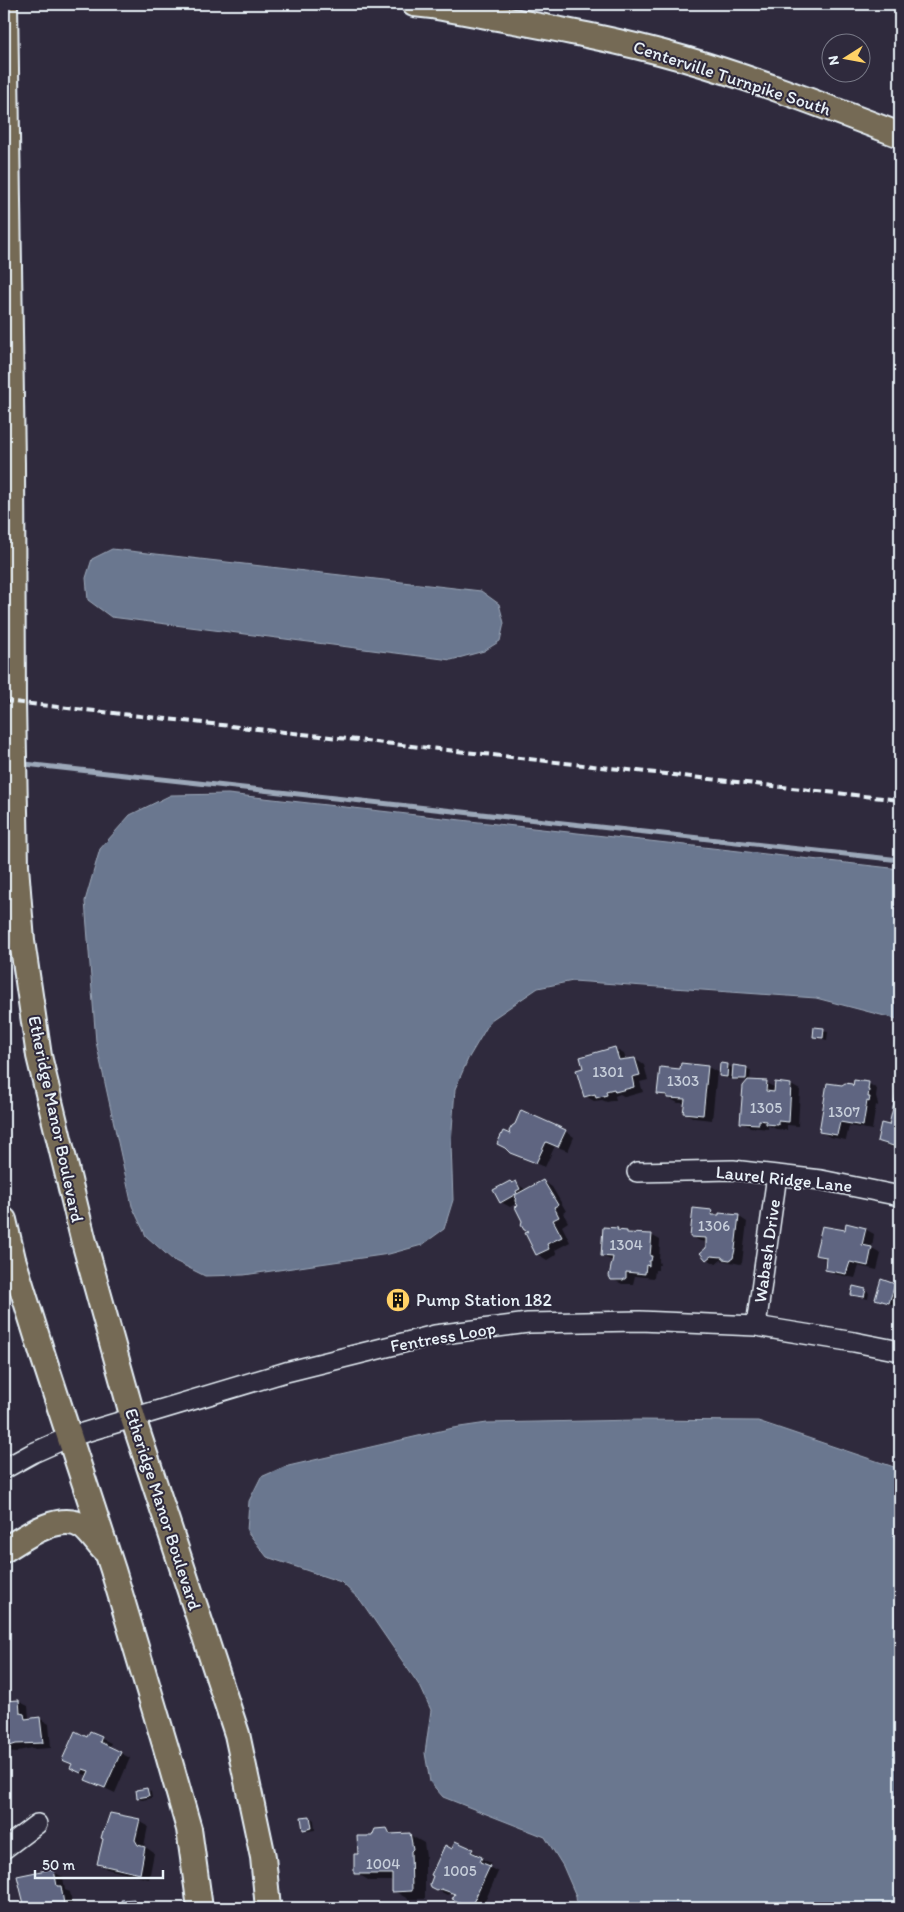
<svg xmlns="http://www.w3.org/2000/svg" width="904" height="1912" font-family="Itim,sans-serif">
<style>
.water{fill:#6a778f;stroke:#9ca8b9}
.shadow{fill:#0007}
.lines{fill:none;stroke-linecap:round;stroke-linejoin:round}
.stream{stroke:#9ca8b9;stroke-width:5}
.building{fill:#5e6581;stroke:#e8f1f8}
.minor-casing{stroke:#e8f1f8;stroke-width:22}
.major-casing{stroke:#e8f1f8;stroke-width:28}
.minor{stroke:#2f2a3d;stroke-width:19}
.major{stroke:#756a55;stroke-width:24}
.rail{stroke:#e8f1f8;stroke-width:4;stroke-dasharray:8 4;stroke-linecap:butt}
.labels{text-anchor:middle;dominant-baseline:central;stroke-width:4;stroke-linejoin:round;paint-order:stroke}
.number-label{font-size:15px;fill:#c6ceda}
.street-label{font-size:18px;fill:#e8f1f8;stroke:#2f2a3d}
.poi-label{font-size:18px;fill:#e8f1f8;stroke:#2f2a3d;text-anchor:start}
</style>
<rect width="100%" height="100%" fill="#2f2a3d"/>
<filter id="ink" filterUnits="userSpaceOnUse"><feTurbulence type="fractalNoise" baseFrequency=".02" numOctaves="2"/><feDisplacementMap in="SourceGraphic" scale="10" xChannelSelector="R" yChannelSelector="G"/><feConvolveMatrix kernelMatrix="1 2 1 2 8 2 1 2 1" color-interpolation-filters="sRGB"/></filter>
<g filter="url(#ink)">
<path class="water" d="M112,549L481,591L499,604L504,623L500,641L484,651L451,660L111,617L88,600L86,578L92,559Z
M228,794L900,869V1020L816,998L573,981L538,988L491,1020L468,1059L455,1089L451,1143L453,1200L444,1229L422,1245L389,1254L244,1275L205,1276L173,1260L146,1236L132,1206L96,1042L85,901L100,849L130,815L171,795Z
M637,1420L758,1421L900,1469V1908H577L576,1896L563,1866L545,1837L443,1797L430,1782L425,1753L431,1710L421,1688L361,1601L341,1582L267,1557L247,1531L249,1501L261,1477L284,1467L453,1428L487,1423Z"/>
<path class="shadow" d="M815,1029L828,1032L827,1040L814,1036Z
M615,1049L624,1054L626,1060L635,1059L644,1065L648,1080L640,1082L643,1092L625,1097L620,1094L615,1096L616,1100L607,1102L602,1100L594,1101L585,1096V1069Z
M727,1065L732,1068L731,1079L720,1076Z
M708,1067L717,1072L712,1120L694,1118L685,1113V1103H678L659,1093L682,1070Z
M746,1068L751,1071L750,1081L766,1083L776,1088V1083L791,1085L800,1090L798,1126L787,1125V1130L776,1129L768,1125V1129L750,1127L741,1122L749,1080L738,1081L733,1078Z
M868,1083L877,1089L876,1096L878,1104V1106L876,1105L872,1130L849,1126L846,1140L830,1137L821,1132L842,1087Z
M899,1088H900V1149L888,1146L878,1140L890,1126Z
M565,1131L574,1137L568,1151L555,1146L545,1167L511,1152L513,1136Z
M543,1181L552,1187L566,1211L563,1213L568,1222L562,1226L570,1242L555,1250L557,1254L547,1260L537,1254L530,1232L525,1229L517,1203L510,1207L501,1202L516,1183L526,1190Z
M711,1212L720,1217L738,1216L747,1222L742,1263L740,1264L721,1260L716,1264L707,1259V1242L700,1241L691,1236Z
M617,1229L630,1234L651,1235L660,1240L659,1261L660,1265H658V1270H655L654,1278L635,1276L633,1284H622L612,1279L613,1261L602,1256Z
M865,1229L874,1234L872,1249L881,1254L877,1270L859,1266L855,1278L835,1274L826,1269L827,1260L816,1254L846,1232Z
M900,1284V1291L898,1290L894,1305L876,1298L895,1285L899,1287Z
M865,1290L869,1293L868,1299L852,1294Z
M402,1294L406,1296L408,1307L399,1309L395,1306Z
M18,1701L28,1706L29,1718H39L49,1724L51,1748L35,1749L33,1748L18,1751V1753L4,1752V1711Z
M90,1733L111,1743L109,1747L130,1758L115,1793L96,1784L88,1776L81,1773Z
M147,1789L151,1792L152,1798L142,1800L138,1798Z
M310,1817L314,1820L315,1830L308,1831L304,1829Z
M139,1821L148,1826L144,1846L154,1853L149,1879L107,1869L98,1864Z
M387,1830L396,1835H410L424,1843L426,1857L425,1859V1899H408L394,1891L393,1881H370L356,1873L359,1855L373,1837Z
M464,1846L481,1856L480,1858L491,1863L489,1867L498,1872L482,1908H474L463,1903L455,1895L451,1893L447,1895L432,1887L453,1851Z
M50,1870L63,1877L65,1890L70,1892L73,1908H26L19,1877Z
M134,1900L138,1902V1908L123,1907Z"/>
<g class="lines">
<path class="stream" d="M25,764L900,860"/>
</g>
<path class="building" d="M814,1027L824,1028L823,1038L813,1037Z
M615,1047L619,1060L635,1058L640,1075L632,1077L634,1087L615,1092L614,1089L606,1091L607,1095L596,1098L595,1094L584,1097L576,1070L583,1068L580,1057Z
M681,1063L708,1066L703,1115L683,1113L685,1099L667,1098V1095L657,1094L660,1067L680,1069Z
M720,1063L728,1064L727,1077L719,1076Z
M733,1065L747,1067L746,1079H732Z
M748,1080L767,1081L766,1091L774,1092L775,1082L791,1084L789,1122L778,1121V1125L766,1124V1121L759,1120V1124L740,1123L743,1086Z
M854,1080L869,1082L868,1090H869L868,1097H870L869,1102L867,1101L863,1126L840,1122L837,1135L819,1132L827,1083L842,1085L845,1083L852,1084L853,1086Z
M898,1086L900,1087V1148L877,1141L881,1123L889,1125Z
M521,1110L566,1130L558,1147L546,1142L536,1163L510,1153L505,1148L497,1144L503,1131L510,1134L509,1131L512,1126L515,1124Z
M543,1180L558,1205L554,1207L559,1217L553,1220L562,1237L547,1244L549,1249L536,1255L525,1233L529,1231L524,1230L521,1225L522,1221L515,1207L518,1206L515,1201L516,1194L500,1203L493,1190L510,1181L512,1183L516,1181L520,1189L516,1191L517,1194Z
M693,1208L712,1210L711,1215H719V1213L739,1215L735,1249L733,1258L730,1260L723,1259L722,1257L711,1256L706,1260L700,1253L706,1248V1238L690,1237Z
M846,1223L866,1228L862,1245L872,1247L868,1266L850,1262L846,1274L825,1270L826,1257L815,1255L822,1226L845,1230Z
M603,1227L618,1228L617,1230L627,1231V1233L652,1234L650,1256H652L651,1261H649V1266L646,1265L645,1274L626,1272V1278L623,1280H611L609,1276L613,1257L601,1256Z
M881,1279L895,1284L889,1303L875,1299Z
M853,1286L866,1289L864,1297L851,1295Z
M402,1292L405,1305L394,1307L392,1294Z
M19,1700L20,1713L24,1714L25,1719L40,1717L43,1743L16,1744L4,1748V1701Z
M75,1731L87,1737L90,1731L102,1736L100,1742L121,1752L105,1788L85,1780L89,1771L83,1769L81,1773L70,1768L72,1764L62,1760Z
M147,1788L149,1796L137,1798L136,1790Z
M110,1813L140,1819L135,1840L138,1845L145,1847L140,1874L97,1864L103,1839L101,1838L103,1831H104Z
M310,1816L312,1828L303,1830L301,1817Z
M387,1828L390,1834L410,1833L413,1849L411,1851L412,1891L392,1892V1874H354V1854H358L357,1836H372L375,1829Z
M455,1841L473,1849L471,1852L482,1857L480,1862L490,1866L471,1907L452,1899L455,1894L441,1889L437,1891L431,1888L430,1884L433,1876L431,1875L445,1845L452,1849Z
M51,1869V1871L54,1870L57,1886H61L64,1904L56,1906V1908H25L17,1876Z
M134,1899L135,1907L122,1908L121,1900Z"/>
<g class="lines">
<g class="minor-casing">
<path id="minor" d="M4,942L22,941
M637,1172L733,1170L821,1180L900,1196
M756,1326L777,1175
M4,1469L33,1453L69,1437L286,1372L435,1335L528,1323L640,1321L756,1326L854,1342L900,1351
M4,1849L37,1824"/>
</g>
<g class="major-casing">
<path id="major" d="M5,4L12,463L13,702L16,866L22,941L39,1056L83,1238L133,1418L237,1734L263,1857L268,1908
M414,4L432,6C516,22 602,35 685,59C758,80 829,108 900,135
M4,1220L13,1259L43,1356L113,1570L166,1748L189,1829L200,1908
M4,1550C23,1538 61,1511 83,1527C91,1533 97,1543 104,1550"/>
</g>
<use href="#minor" class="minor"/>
<use href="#major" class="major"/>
<path class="rail" d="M4,701L900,800"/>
</g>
</g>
<defs>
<g id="building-disc" transform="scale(1.25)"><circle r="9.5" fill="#ffd166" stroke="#2f2a3d"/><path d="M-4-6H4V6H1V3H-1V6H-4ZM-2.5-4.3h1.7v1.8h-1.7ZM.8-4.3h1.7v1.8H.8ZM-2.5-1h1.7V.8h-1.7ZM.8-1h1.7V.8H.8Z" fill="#111"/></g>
</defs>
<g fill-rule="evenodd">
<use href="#building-disc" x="398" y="1300"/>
</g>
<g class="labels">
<g class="number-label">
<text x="608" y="1072">1301</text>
<text x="683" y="1081">1303</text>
<text x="766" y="1108">1305</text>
<text x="844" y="1112">1307</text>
<text x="714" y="1226">1306</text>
<text x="626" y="1245">1304</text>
<text x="383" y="1864">1004</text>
<text x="460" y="1871">1005</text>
</g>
<g class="street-label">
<text transform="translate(732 78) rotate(18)">Centerville Turnpike South</text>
<text transform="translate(56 1119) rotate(78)">Etheridge Manor Boulevard</text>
<text transform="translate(784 1179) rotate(6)">Laurel Ridge Lane</text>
<text transform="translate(767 1251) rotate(-82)">Wabash Drive</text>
<text transform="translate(443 1337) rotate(-10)">Fentress Loop</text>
<text transform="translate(163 1509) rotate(72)">Etheridge Manor Boulevard</text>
</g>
<g class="poi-label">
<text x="416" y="1300">Pump Station 182</text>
</g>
</g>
<rect width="904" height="1912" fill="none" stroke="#2f2a3d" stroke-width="20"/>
<rect x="10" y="10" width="884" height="1892" fill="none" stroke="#e8f1f8" stroke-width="2" filter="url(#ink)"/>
<g transform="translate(846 58) rotate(259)"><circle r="24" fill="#2f2a3d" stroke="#797a88"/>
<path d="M0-4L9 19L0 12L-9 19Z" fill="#ffd166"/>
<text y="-8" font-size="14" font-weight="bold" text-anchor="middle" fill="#e8f1f8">N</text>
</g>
<path d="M35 1870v8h128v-8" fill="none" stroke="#e8f1f8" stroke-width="2.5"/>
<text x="42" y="1870" font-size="15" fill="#e8f1f8" stroke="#2f2a3d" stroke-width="4" paint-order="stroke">50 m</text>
</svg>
